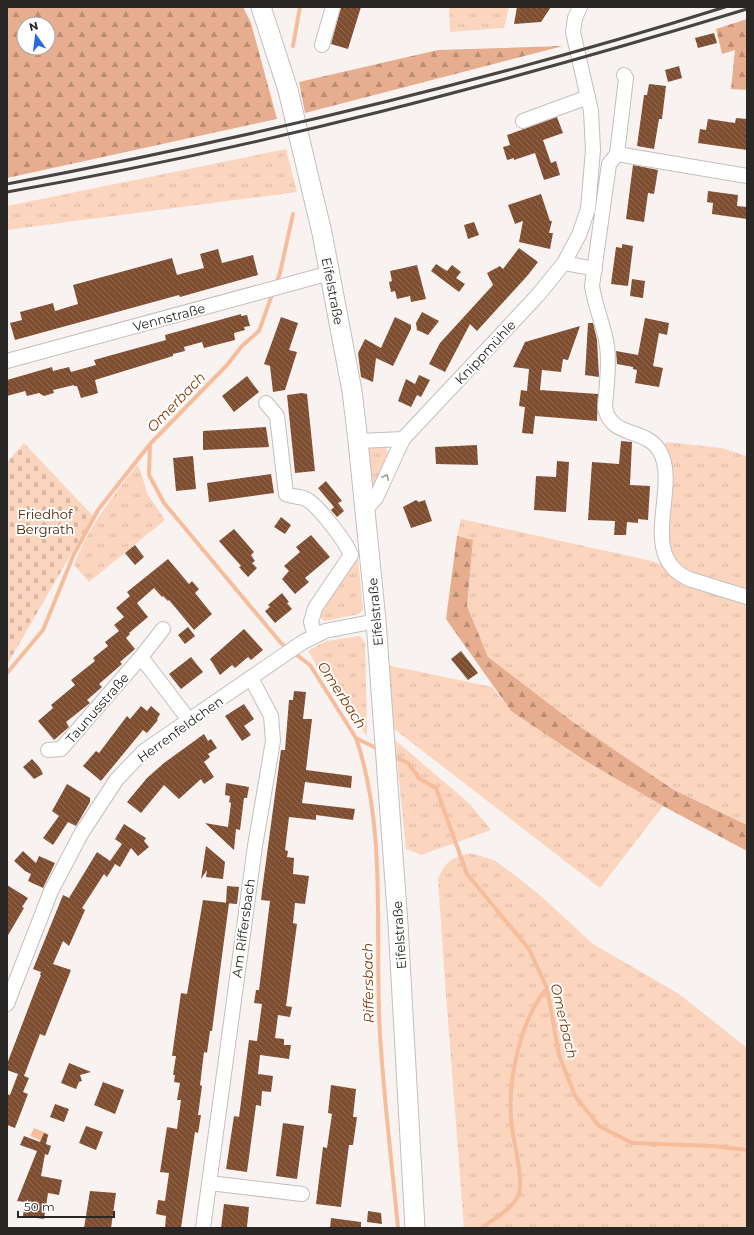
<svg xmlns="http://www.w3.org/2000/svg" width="754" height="1235" font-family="Montserrat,sans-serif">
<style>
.grass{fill:url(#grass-tufts)}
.forest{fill:url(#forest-firs);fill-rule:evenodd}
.cemetery{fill:url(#cemetery-stones)}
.water{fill:#f6bd9d}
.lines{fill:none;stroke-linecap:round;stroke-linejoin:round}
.stream{stroke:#f6bd9d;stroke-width:4}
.building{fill:url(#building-back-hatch)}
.street-casing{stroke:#c3bfbd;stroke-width:16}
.secondary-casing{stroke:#c3bfbd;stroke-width:21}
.street{stroke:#fff;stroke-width:14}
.secondary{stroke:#fff;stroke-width:19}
.rail{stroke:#474544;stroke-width:3}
.oneway{stroke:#9f9e9d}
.labels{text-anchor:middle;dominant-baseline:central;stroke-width:4;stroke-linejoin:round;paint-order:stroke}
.street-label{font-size:13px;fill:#292726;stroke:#fff}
.park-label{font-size:13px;fill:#552300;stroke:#fff}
.water-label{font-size:14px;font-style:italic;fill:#803c09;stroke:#fff}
</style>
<defs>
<pattern id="grass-tufts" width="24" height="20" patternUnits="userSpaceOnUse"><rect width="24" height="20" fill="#fcd5bf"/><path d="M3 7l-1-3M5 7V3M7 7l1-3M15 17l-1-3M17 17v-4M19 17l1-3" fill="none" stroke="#d8b7a4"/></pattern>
<pattern id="forest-firs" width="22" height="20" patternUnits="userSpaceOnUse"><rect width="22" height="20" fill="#e6ae8e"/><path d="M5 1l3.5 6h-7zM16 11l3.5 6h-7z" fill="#ba8e74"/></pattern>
<pattern id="cemetery-stones" width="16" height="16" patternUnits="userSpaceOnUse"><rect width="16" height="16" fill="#fcd5bf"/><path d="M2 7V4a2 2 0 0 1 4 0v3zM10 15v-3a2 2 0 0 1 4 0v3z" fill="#d8b7a4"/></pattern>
<pattern id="building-back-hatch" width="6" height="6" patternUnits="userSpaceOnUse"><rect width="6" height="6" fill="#7f4e30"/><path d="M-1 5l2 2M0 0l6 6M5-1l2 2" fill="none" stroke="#8f6a54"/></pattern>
</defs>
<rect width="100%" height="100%" fill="#f8f3f1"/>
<path class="grass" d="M449,7H509L504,28L450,32Z
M286,149L297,192L7,230V206Z
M667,442L721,448L747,456V592L692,575L676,564L667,548L663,445Z
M379,447H385L388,452L374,489H372L368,448Z
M138,464L148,495L165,520L89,582L74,565C88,527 113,496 138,464Z
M461,519L652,561L747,600V825L674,790L573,722L488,657L467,606L473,541L457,536Z
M356,556L358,559L363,610L359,614L324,621L319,616L321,612Z
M360,636L365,643L367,736L321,673L308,651L326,641Z
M387,665L492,687L511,711L584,760L663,806L600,888L393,728Z
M395,740L470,804L491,830L421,855L406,849Z
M470,853L494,860L516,876L542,897L593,944L679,994L747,1048V1228H464L445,982L438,879C446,860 452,858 470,853Z"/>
<path class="forest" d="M7,7H243L251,23L277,119L7,178ZM24,24H48V48H24Z
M747,19V90L731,89L735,50L722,54L716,29Z
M563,46L305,113L299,82L438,50Z
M457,536L473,540L467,606L488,657L573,722L674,790L747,825V851L663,806L584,760L511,711L446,619Z"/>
<path class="cemetery" d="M24,443L93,516L7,665V462Z"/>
<path class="water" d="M34,1128L49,1134L45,1142L30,1136Z"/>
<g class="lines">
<path class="stream" d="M293,46L300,7
M276,284L280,273L293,214
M273,292L259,331L242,346L227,365L150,444L149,475L164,503L281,643L310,665L356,738L380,750
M7,673L43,630L74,554L98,510L150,444
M356,738C388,832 374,938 380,1035C384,1100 392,1164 398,1228
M391,755L408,763L420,779L436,788L467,874L529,949L547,988L559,1055L575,1096L599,1126L632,1143L713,1146L747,1150
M482,1228C493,1219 515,1208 519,1193C523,1175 514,1145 512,1127C506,1085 520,1020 547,988"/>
</g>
<path class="building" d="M341,7H361L348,49L331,44Z
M517,7H551L541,22L514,24Z
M714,33L717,43L698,48L695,38Z
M679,66L682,78L668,82L665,70Z
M649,84L666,86L662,119H659L654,149L637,146L644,95H647Z
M557,117L563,133L543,140L551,163L556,161L560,175L544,180L535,153L514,160V158L507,160L503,147L510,145L507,135Z
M736,118L747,119V150L698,143L700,129L706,130L708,119L735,123Z
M633,165L658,170L654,194L648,193L644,222L626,219Z
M708,191L738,195L737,206L747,207V219L712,214L713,203L707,202Z
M541,194L550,221H552L549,233H553L550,249L519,242L523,221L515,224L508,205Z
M474,222L479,235L468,239L464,225Z
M622,244L633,246L628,286L611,284L616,247L622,248Z
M519,248L538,262L528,275L477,331L470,324L445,372L429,364L440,343L493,285L487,273L500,266L503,269Z
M218,249L222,263L253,255L258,275L180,297L179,295L15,340L10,323L22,320L20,312L53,303L55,311L78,304L73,285L172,258L177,275L184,273L204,268L200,254Z
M436,264L447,271L452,265L461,272L456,278L465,284L459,292L431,271Z
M417,265L426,299L411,302L410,296L397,299L395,291L391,292L389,282L392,281L390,271Z
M632,279L645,281L643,298L630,296Z
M422,312L439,321L428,335L417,330L416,323Z
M241,314V316L247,315L250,326L244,327L245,330L234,333L235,340L204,348L202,342L184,347L185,351L173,354V356L95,380L98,393L92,395L81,398L77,386H74V385L53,390L54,393L44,396L39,393L27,396L25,391L7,396V380L52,367L53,371L69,367L71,372L96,365L94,360L166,340L165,335Z
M281,317L298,323L289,350L297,352L285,390L273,392L270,366L264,364Z
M395,317L411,325V329L393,366L376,358L373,382L361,377L358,353L365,339L381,348Z
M645,318L669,323L667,335L659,333L653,366L663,368L659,387L635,383L637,370L633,369V367L617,364L616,351L638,355Z
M588,323H593L597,340L599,377L585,375Z
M580,326L568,360L563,359L561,372L542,370L540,390L598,394L597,421L535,416L533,434L522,433L525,407L519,406L521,390L527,391L529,369L513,367L525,342Z
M419,375L430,380L421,397L417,395L411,407L398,401L406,379L415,384Z
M247,376L259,392L234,412L222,396Z
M302,393L307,394L315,471L295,473L287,395Z
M266,427L269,447L203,450V431Z
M621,441L632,442L630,485L650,486L648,520L638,519V523L627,522L626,535H614L615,521L588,520L592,462L619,464Z
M477,445L478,465L436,464L435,447Z
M193,456L196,489L176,491L173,458Z
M557,461L569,462L566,512L534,510L536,476L556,477Z
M271,474L274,493L209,502L207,483Z
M326,481L342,501L338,503L344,511L337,517L331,510L336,505L334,507L318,488Z
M416,500L419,502L425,500L432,521L411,528L403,507Z
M281,517L291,525L285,534L274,527Z
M234,529L254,552L251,555L255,561L252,563L257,568L248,577L239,567L241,566L219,541Z
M311,535L330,557L305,578L309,582L295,594L282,579L289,571L284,566L300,552L296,547Z
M135,545L144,557L135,565L125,553Z
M168,559L189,584L192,581L199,589L195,593L212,614L194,630L169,600L168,601L163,596L162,597L154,588L137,603L148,617L129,633L130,634L126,638L135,649L120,662L122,664L99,684L102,687L87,700L90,703L66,722L69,727L54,740L38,721L53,708L51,705L75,685L71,680L95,661L93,658L108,646L105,642L119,631L114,625L124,617L116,608L130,596L127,592Z
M282,593L289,602L287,603L292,609L275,623L265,611L270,607L268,605Z
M188,627L195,636L185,644L178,635Z
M244,629L263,650L251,660L248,657L235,668L232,665L220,675L210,659Z
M461,651L478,673L468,680L451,659Z
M191,657L203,672L181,689L169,674Z
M294,691L306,692L303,719H312L306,770L352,776L351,788L305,782L302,803L355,809L353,820L316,815V820L289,817L285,850L288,851L287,857L294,858L293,874L309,876L305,904L295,903L293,923L297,924L286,1006L292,1007L290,1017L278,1015L275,1038L284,1039V1045H291L289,1059L260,1055L258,1074L273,1076L271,1092L262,1091L261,1106L256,1105L247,1172L226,1169L234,1116L239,1117L249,1040L257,1041L262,1004L254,1003L256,990H259L270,901L261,900L262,891L281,750H285L289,700H293Z
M244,704L254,719L244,726L251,735L242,741L225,716Z
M141,706L147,711L151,706L160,714L157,719L158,720L147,733L143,730L101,781L83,766L96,751L99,753L127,716L130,719Z
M204,734L208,741L211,739L217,748L208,754L210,757L204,762L214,777L204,784L201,779L179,799L164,785L141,813L127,802L147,778L164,763Z
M32,759L40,768L43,774L34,779L23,767Z
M226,783L249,787L247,798H244L240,830L236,829L234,850L205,823L228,827L231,803L229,802L230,796L225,795Z
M67,784L90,798V802L76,826L68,822L53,845L43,838L59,816L52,811Z
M124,824L146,838L144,841L149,847L138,856L131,848L120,867L115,864L107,877L104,874L82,908L85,910L69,946L63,941L53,964L71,970L45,1036L40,1034L24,1076L29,1078L23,1092L28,1094L15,1128L7,1125V1094L10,1095L18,1074L7,1070V1064L41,975H40L41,972L33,969L63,895L69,898L97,852L110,861L122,844L115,839Z
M206,846L225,862L223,879L206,877L207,870L201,879Z
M23,851L36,863L39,856L55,863L43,888L28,881L31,874L25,871L14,861Z
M7,885L28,898L22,907L24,908L7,937Z
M227,886L239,887L237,904L226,903Z
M203,900L229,903L212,1031H210L207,1053L204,1052L200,1085L202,1086L198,1115H201L198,1133L195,1132L181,1228H165L166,1216L156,1214L158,1200L165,1201L169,1173L160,1172L167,1127L177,1129L181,1100H177L180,1083L174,1082L175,1075H173L176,1056H172L181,993L187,994Z
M69,1063L91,1072L80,1075L82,1081L79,1082L76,1089L61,1083Z
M103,1082L124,1090L115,1114L94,1105Z
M331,1085L356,1089L353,1117H357L353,1145H349L341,1207L316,1204L323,1147L327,1148L332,1114L328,1113Z
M55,1104L69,1109L64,1122L50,1117Z
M283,1123L304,1126L297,1179L276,1176Z
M86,1126L103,1132L96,1150L79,1143Z
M44,1133L48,1135L46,1144L51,1146L48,1155L45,1154L41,1176L62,1180L59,1195L48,1193L44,1219L23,1216L25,1202L17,1201L37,1151L20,1145L24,1136L40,1142Z
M90,1191L116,1193L111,1228H84Z
M224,1204L249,1207L247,1227L221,1228Z
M368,1211L381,1213L382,1224L367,1222Z
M331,1218L361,1222V1228H330Z"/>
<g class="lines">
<g class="street-casing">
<path id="street" d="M322,45L333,7
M624,75L626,78L617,154L609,164L592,286C595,307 604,325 607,346C610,366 606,389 605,408C613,443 654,423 664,462C673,500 641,558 689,579L747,597
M523,121L588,97
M617,154L747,176
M564,263L595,269
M7,361L330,273
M266,403L277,416L286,494C292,497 300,496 306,499C318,505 346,542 351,555L315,608L311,622L315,636
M358,441L403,439
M365,510L376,498L403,439L538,295L564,263L579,235L588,209L593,150L591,111L573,32L575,18L580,7
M141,657L163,629
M48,750L61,749L141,657L189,720
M7,1004L51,891L81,834L117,779L144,751L303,642L325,631L376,621
M209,1183L302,1194
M203,1228L255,846L273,741L271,716L251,678"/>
</g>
<g class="secondary-casing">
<path id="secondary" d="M261,7L288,90L322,233L352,391L358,441L376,621L398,924L415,1228"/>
</g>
<use href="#street" class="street"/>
<use href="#secondary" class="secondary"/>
<path class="rail" d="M7,184C249,138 490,81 725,7
M7,192C258,148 504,83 747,9"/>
</g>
<defs><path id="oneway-chevron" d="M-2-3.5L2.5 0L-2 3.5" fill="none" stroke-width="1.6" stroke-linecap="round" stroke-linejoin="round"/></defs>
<use class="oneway" href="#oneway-chevron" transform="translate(386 477) rotate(-65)"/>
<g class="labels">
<g class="street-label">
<text transform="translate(333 291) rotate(79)">Eifelstraße</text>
<text transform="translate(169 317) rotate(-15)">Vennstraße</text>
<text transform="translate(485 352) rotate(-47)">Knippmühle</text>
<text transform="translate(375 612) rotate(-95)">Eifelstraße</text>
<text transform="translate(97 708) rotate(-49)">Taunusstraße</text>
<text transform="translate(180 729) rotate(-36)">Herrenfeldchen</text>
<text transform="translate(243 928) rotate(-82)">Am Riffersbach</text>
<text transform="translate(399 935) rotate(-94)">Eifelstraße</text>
</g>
<g class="park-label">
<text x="45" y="514">Friedhof<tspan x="45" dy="15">Bergrath</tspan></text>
</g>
<g class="water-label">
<text transform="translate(176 402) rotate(-46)">Omerbach</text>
<text transform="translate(342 695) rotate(57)">Omerbach</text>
<text transform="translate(368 983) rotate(-91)">Riffersbach</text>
<text transform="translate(564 1021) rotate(77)">Omerbach</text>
</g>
</g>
<rect width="754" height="1235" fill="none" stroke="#292726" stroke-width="16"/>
<g transform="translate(36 36) rotate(346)"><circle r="19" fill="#ffffff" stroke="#a9a9a8"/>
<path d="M0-3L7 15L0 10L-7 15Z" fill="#296ad7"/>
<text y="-6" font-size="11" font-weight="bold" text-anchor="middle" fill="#292726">N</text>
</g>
<path d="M18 1211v6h96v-6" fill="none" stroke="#292726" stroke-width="2"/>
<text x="24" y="1211" font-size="12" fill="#292726" stroke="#ffffff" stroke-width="3" paint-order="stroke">50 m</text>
</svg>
